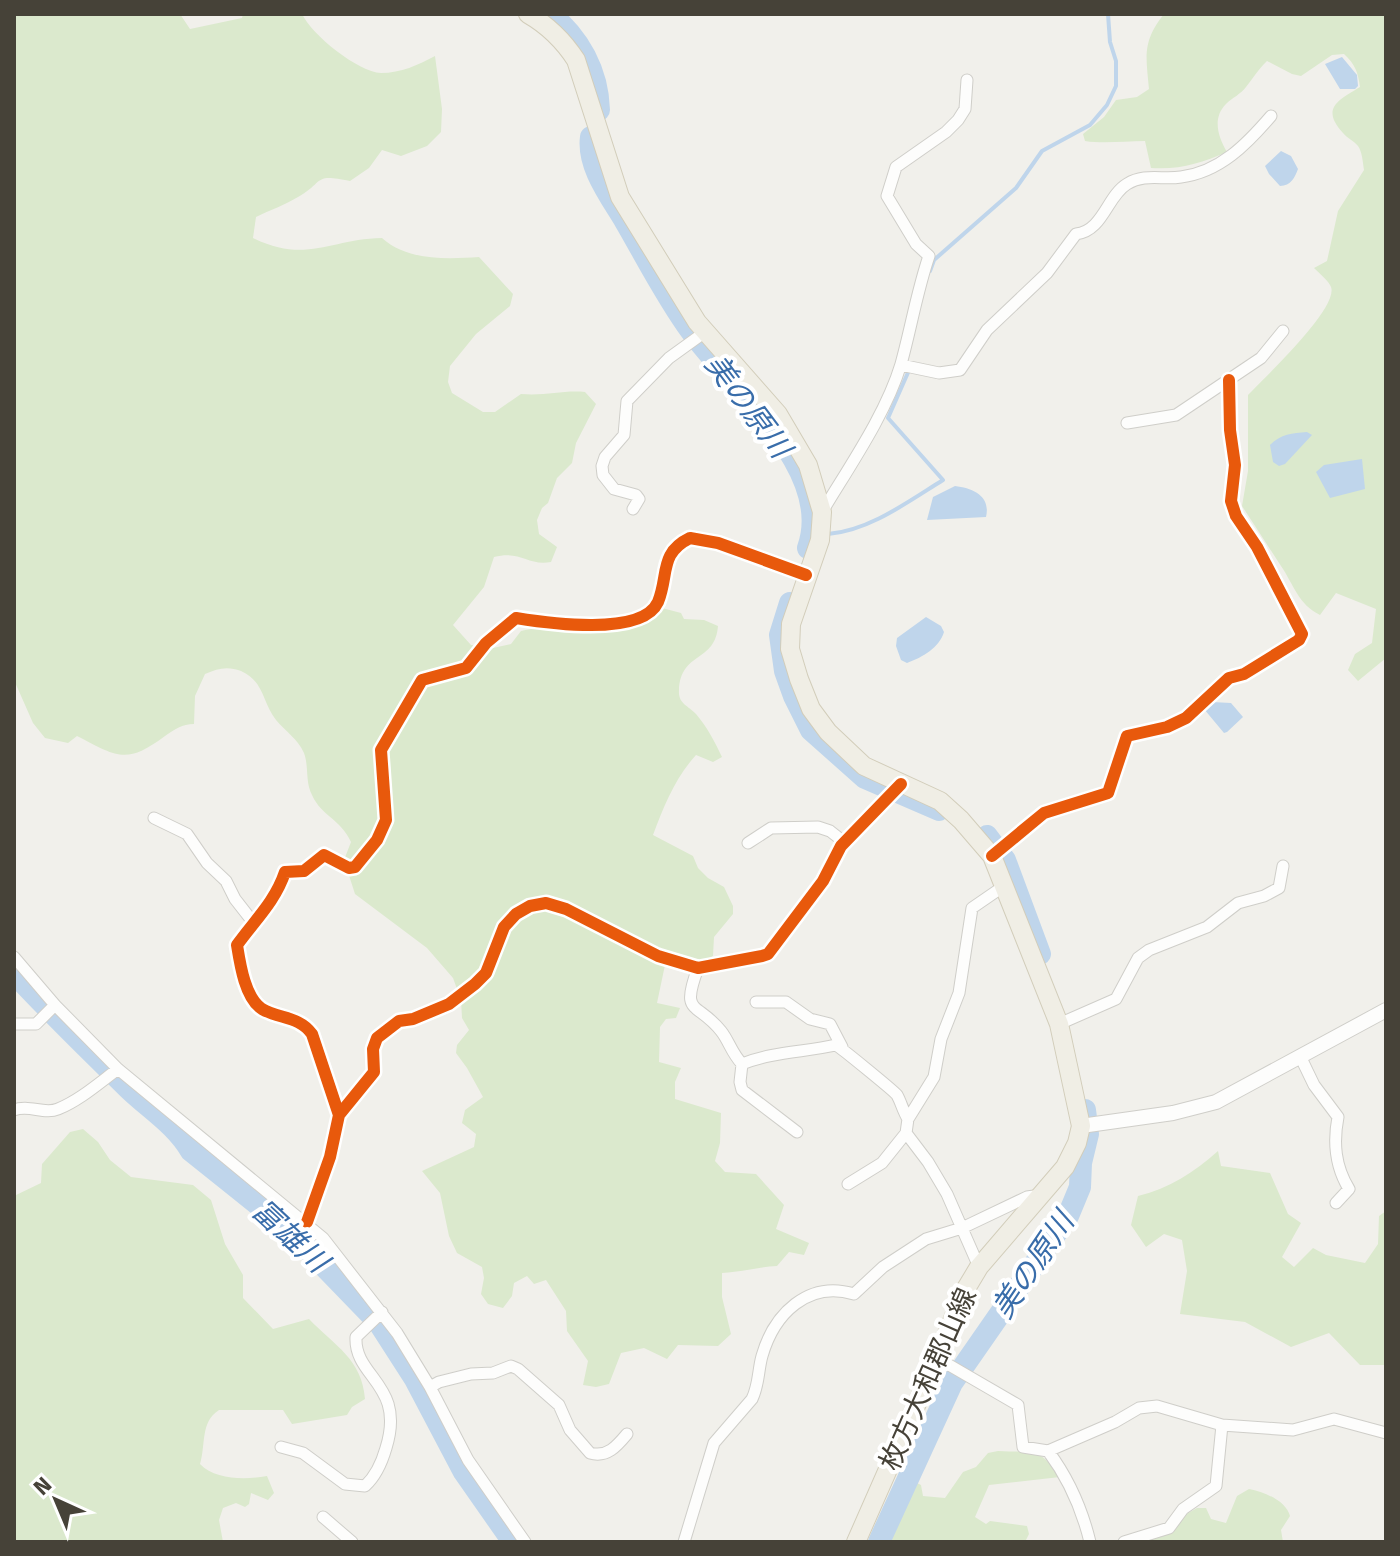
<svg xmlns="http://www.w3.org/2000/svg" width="1400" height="1556" font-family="'Fira Sans','Noto Sans JP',sans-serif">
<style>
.green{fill:#dbe9cd}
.water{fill:#bfd5eb}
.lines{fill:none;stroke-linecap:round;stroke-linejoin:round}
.stream{stroke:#bfd5eb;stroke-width:4}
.river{stroke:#bfd5eb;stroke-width:22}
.minor-casing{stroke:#cfcec9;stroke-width:13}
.tertiary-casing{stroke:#cfcec9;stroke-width:16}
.primary-casing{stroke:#d2cdba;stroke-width:20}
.minor{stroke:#fdfdfc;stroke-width:11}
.tertiary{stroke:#fdfdfc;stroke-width:14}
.primary{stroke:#f0eee5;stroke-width:18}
.cycleway-casing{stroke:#fff;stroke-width:17}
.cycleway{stroke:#e8590c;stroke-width:12}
.labels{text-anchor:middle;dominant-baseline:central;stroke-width:8;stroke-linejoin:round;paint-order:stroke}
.street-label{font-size:28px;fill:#464238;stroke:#fff}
.water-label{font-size:30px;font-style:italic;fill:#396daa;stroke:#fff}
</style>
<rect width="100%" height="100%" fill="#f1f0eb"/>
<path class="green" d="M14,14H180L190,29L242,18L243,14H302C312,35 358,72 381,73C401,73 418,65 435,56L442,109L441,132L427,146L401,156L382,150L369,168L350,181C312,173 325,182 298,197C285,205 270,210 256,217L253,238C306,264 330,239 382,238C407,261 447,259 479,257L513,294L510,306L476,334L450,366L448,382L452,393L483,412H495L521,394C546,396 563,390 585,392L596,404L576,443L572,463L557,478L548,503L542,508L537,520L539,534L557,547L551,562C527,566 521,550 494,557L484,587L453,625L471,645L493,648L511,644L521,631C535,627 544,629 558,631C587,633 641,628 662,608L681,613L684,619L704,620L718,626C715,663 681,651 679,690C678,704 688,705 696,714C707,727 715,742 722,757L713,762L696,755C675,778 664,806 653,835L693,856L698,868L708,878L724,887L733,906V914L714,937L713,956L699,963L673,957L665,965L657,1003L680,1008L676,1018L666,1019L660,1027L659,1062L681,1068L675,1082V1099L721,1113L720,1143L715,1161L725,1172L756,1174L784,1205L776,1229L809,1243L804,1255L789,1252L777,1266C758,1267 741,1272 722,1273V1297L731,1334L718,1346L678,1345L667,1359L644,1348L621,1353L609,1384L596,1387L583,1385L588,1361L567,1331L566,1311L546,1280L534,1284L527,1276L514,1283L512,1296L503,1308L488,1304L481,1294L484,1278L482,1267L457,1253L449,1236L440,1193L422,1171L474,1147L476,1134L462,1123L465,1110L483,1097L467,1068L456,1053L457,1045L469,1030L462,1018L461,1000L453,978L427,948L355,894L344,860L351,842C340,818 322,817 312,795C305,782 309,766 304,753C298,739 285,731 276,720C262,702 264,681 241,671C228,666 218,668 205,674L195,696L194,724C182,724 175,729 165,736C126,765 118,757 77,736L68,743L45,738L33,723L14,680Z
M1164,14H1386V658L1358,681L1348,670L1355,654L1372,643L1376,609L1336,593L1320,615C1298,604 1294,585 1281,566C1268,546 1255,526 1242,506L1248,471V395C1263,379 1339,308 1331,287C1329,281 1319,273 1314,268L1327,261L1338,211L1364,170C1363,163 1362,151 1358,146C1354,141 1347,138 1343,133C1320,108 1339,100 1360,87C1358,72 1355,64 1344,54L1332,55L1301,76L1292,74L1267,61C1258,70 1253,78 1246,87C1241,94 1232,98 1226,104C1212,118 1218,137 1227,152C1201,163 1180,170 1151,168L1145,141C1125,141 1104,144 1085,141L1083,134L1104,117L1116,100L1137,97L1149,89C1146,56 1142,42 1164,14Z
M83,1129L98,1142L110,1160L131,1177L193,1185L211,1200L225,1244L243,1275V1298L273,1329L309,1319C335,1346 362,1359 365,1399L352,1407L347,1415L292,1424L283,1410H219C200,1422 206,1445 200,1464C215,1480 246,1480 267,1476L274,1493L268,1500L251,1493L249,1504L245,1507L236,1503L223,1508L219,1520L223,1542H14V1196L41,1183L42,1164L70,1132Z
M1218,1151L1221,1166L1270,1173L1288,1214L1301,1223L1282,1257L1294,1267L1313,1248L1326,1255L1365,1263L1378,1244L1379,1216L1386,1211V1365H1360L1329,1333L1291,1347L1245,1322L1180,1314L1187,1271L1182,1240L1164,1234L1146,1247L1131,1225L1138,1196C1170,1188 1193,1173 1218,1151Z
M998,1451C1035,1453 1038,1446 1060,1477L989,1485L975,1517L986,1524L990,1521L1027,1526L1029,1534L1025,1542H882L911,1480L921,1485L923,1496L945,1498L963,1472L976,1467L988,1453Z
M1249,1489C1265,1492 1286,1501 1290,1516L1281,1530L1283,1542H1137L1197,1508H1206L1211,1519L1226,1523L1237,1496Z"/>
<path class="water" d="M1342,57L1357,75L1358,86L1355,89H1340L1325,64Z
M1281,151L1291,156L1298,169C1295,177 1291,186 1280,186L1269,174L1265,166Z
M1307,432L1312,435L1285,464L1279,466L1273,462L1270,445C1281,434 1292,433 1307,432Z
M1362,459L1365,489L1330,498L1316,472L1324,465Z
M955,486C973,488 991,496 986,517L927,520L933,497Z
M926,617L941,626L944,632C939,648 923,657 907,663L901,660L896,646L897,638Z
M1212,702L1231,703L1243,717L1227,732L1224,733L1204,709Z"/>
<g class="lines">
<path class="stream" d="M930,271L934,260L1016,188L1042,151L1090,125L1107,105L1116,86V61L1110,42L1108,14
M828,534C869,531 909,501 943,480L888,418L910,368"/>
<path class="river" d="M550,14C579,37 598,71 599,110
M591,137C587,166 610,196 625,221C646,257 666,297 691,331C732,389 836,469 808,548
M790,603L780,635L785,671L794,696L811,730L865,778L939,810
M987,836L1005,860L1040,954
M14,973C51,1013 90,1051 129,1089C151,1110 176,1125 191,1151L285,1226L379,1323L415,1379L464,1472L513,1542
M879,1542L952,1383L1068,1216L1080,1187L1081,1163L1088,1134L1085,1110"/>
<g class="minor-casing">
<path id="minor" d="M901,365L939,373L960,370L987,330L1047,273L1076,234C1103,231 1107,196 1127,184C1145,173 1162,180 1181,177C1220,172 1247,144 1271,116
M1127,423L1176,415L1261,358L1283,331
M633,509L639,499L636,495L614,489L603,475L602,466L605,457L624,435L627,401L669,358L705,332
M822,512C849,467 886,414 901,364C911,328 917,291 929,256L916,244L887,196L896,167L946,132L958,120L965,109L967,80
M154,818L187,834L207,863L226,881L235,899L253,922
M748,843L771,828L818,827L830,831L844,842
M992,856L1044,813L1108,793L1127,736L1167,727L1186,718L1229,678L1244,674L1299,640L1302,634L1257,547L1236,516L1231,501L1235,465L1230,430L1229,380
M14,957L55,1005L118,1069L323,1238L397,1333L430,1387L468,1460L525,1542
M698,968C680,1016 697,1001 721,1031C729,1041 731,1052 742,1064C771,1052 805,1052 836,1045C840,1047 894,1091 897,1095C901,1102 903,1111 908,1119
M756,1002H786L810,1019L830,1024L842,1047
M14,1024H36L55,1005
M1059,1024L1116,999L1138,958L1149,950L1207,927L1238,903L1264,896L1279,888L1283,866
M1300,1056L1314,1085L1338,1117C1333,1143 1335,1166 1349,1189L1336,1203
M742,1064L740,1082L742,1090L797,1132
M14,1110C29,1104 44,1115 58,1109C80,1100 99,1083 118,1069
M339,1115L312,1034C299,1016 279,1019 262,1009C245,998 240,964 237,945C254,921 275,902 285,872L304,871L324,855L349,868L355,867L377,840L386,820L381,750L422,680L466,668L486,643L516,618C547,623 642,637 658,602C669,575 659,553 690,538L718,543L806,575
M848,1184L882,1163L906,1133
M307,1222L330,1157L339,1115L374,1072L373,1049L377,1038L399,1021L413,1019L449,1004L475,984L486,973L504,927L516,914L530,906L546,903L566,909L658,956L698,968L762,956L768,954L823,881L841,846L901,784
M979,1267L947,1194L928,1162L906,1133L908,1119L934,1077L941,1039L959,993L972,908L1004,886
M937,1358L1018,1405L1023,1447L1048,1451L1115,1422L1139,1408L1157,1406L1222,1425L1293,1430L1334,1419L1386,1433
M430,1387L439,1382L471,1374L493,1373L511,1366L518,1369L559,1405L570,1430L590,1453C607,1458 617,1446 627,1434
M281,1447L303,1453L345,1484L365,1486C376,1476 382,1462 386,1448C406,1384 354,1378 356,1337L382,1312
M1048,1451C1069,1479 1082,1509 1090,1542
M323,1517L352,1542
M684,1542L714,1443L752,1399C759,1385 758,1370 762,1356C774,1314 808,1280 854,1294L883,1267L926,1239L962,1228L1027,1197L1041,1195
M1124,1542L1169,1528L1183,1509L1216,1486L1222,1425"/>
</g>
<g class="tertiary-casing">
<path id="tertiary" d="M1081,1126L1173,1113L1216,1102L1386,1010"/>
</g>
<g class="primary-casing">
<path id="primary" d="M528,14C549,26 563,40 576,60L620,197L697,322L778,414L808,465L822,512L820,540L791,624L790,649L799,679L811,709L828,732L864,766L940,801L961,820L992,856L1059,1024L1081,1126L1077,1143L1065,1167L979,1267L964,1292L937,1358L856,1542"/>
</g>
<use href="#minor" class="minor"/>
<use href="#tertiary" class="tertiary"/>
<use href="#primary" class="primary"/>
<g class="cycleway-casing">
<path id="cycleway" d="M992,856L1044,813L1108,793L1127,736L1167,727L1186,718L1229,678L1244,674L1299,640L1302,634L1257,547L1236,516L1231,501L1235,465L1230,430L1229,380
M339,1115L312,1034C299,1016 279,1019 262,1009C245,998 240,964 237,945C254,921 275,902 285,872L304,871L324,855L349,868L355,867L377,840L386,820L381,750L422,680L466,668L486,643L516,618C547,623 642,637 658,602C669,575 659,553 690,538L718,543L806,575
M307,1222L330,1157L339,1115L374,1072L373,1049L377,1038L399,1021L413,1019L449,1004L475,984L486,973L504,927L516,914L530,906L546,903L566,909L658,956L698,968L762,956L768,954L823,881L841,846L901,784"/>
</g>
<use href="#cycleway" class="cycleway"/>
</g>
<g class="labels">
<g class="street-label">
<text transform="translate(928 1379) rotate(-66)">枚方大和郡山線</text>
</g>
<g class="water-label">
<text transform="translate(748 406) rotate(53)">美の原川</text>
<text transform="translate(290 1236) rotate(43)">富雄川</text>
<text transform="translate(1033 1265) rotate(-56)">美の原川</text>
</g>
</g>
<rect width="1400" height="1556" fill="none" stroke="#464238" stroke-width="32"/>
<g transform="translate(56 1500) rotate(316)" stroke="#ffffff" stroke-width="6" paint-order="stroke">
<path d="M0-6L14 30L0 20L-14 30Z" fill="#464238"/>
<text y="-12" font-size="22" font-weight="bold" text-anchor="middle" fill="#464238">N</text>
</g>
</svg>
